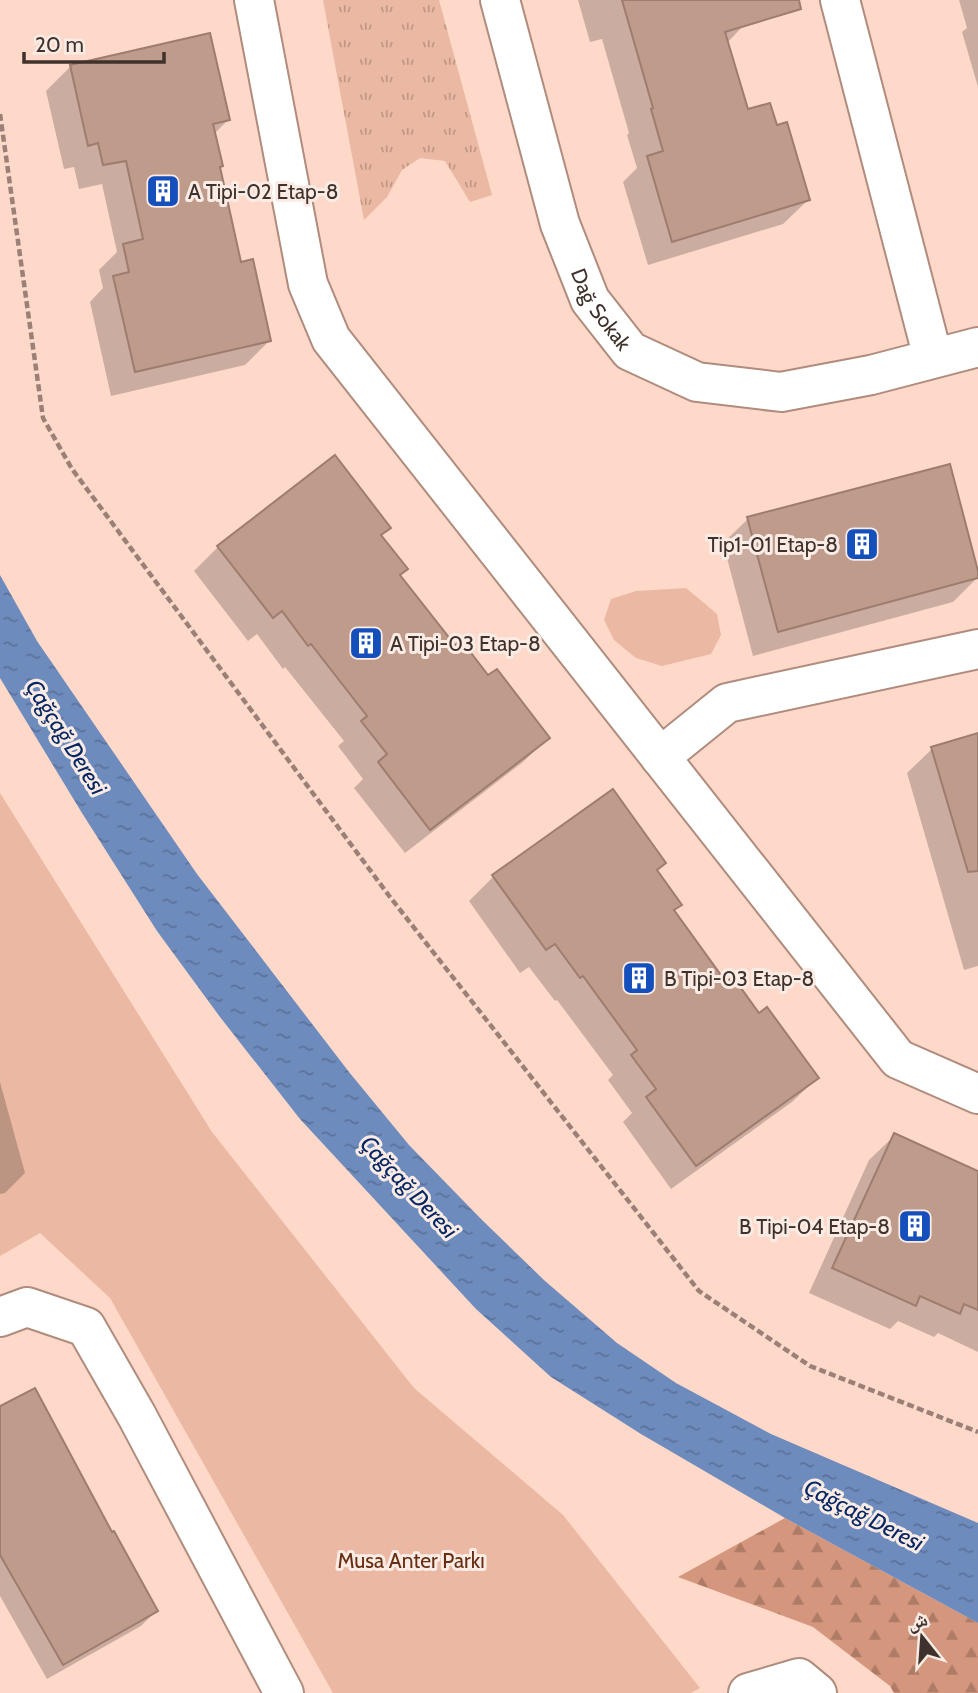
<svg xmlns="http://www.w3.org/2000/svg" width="978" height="1693" font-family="Cabin,'Noto Naskh Arabic',sans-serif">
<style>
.grass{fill:url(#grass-tufts)}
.forest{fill:url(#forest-firs)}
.park{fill:#ebb9a3}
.water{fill:url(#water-ripples)}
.shadow{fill:#0003}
.building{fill:#bf9b8c;stroke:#9e7c6e;stroke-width:2}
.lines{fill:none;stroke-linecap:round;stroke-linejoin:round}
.minor-casing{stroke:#af8c7d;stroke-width:42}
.path{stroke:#9a8076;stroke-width:4.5;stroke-dasharray:7 3.5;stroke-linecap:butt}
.minor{stroke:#fff;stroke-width:38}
.labels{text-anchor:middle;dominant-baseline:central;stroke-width:6;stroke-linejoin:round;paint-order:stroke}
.poi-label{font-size:21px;fill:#3f312b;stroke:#faebe4;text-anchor:start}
.street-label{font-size:21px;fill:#3f312b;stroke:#faebe4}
.park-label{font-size:21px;fill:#682e13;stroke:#faebe4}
.water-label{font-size:23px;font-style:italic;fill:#062764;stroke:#faebe4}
</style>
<defs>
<pattern id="grass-tufts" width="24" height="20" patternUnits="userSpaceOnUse" patternTransform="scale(1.75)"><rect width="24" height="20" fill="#ebb9a3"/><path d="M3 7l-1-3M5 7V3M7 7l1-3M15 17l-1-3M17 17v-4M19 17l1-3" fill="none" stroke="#c09785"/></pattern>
<pattern id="forest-firs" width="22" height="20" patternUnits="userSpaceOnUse" patternTransform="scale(1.75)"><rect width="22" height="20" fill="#d4967c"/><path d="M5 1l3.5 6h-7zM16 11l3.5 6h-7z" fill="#ad7b66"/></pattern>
<pattern id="water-ripples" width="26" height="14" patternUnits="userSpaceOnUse" patternTransform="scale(1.75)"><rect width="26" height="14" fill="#6d8bbd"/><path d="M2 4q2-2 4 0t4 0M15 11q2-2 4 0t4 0" fill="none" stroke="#5b729a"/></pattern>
</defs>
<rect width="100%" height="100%" fill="#fed8c8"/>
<path class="grass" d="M323,0H439L492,195L470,202L445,161L420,158L402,170L387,197L364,220Z"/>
<path class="forest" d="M785,1518L978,1623V1693H894L890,1686L813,1627L678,1577Z"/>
<path class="park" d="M686,588L717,614L721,635L711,654L662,666L636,658L614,640L604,620L611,599L636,591Z
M0,793L212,1132L414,1388L563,1515L700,1688L691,1693H333L110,1298L40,1233L0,1256Z"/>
<path class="water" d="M0,575L37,641L197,874L349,1072L409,1145L482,1220L545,1281L617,1343L676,1383L771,1434L978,1523V1623L785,1518L641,1434L551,1377L476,1309L300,1119L220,1017L157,931L82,813L0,678Z"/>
<path class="shadow" d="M578,0H744V25L727,43L746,112L808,200L783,224L648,265L623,182L637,168L627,135L629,133L602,39L590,42Z
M959,0H978V87L962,32L967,28Z
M71,66L228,120L214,134L219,168L240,264L269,341L245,365L111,396L90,302L103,288L99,270L117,252L102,184L79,189L74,167L64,169L46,91Z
M748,519L978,577L953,602L753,656L723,543Z
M389,528L380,536L398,576L455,647L488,678L548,738L523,762L405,853L354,788L363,779L338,746L344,741L285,667L283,669L257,634L248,641L194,571L218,547Z
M978,735V966L964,970L907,773L932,749Z
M612,791L656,871L680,904L673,912L725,985L759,1015L817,1078L792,1102L671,1189L623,1122L632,1113L608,1080L613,1075L557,1000L555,1001L529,967L520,973L469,901L493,877Z
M0,1082L25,1173L5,1193L0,1194Z
M894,1136L978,1186V1352L938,1333L934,1337L898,1321L890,1329L809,1293L869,1160Z
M0,1408L112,1534L156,1611L141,1626L47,1679L0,1596Z"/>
<path class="building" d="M622,0H799L801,9L725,32L748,109L770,103L777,125L787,122L810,200L672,242L647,156L663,151L651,109L653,108Z
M210,33L230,120L213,124L223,166L220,167L241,262L253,259L271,341L135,372L113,276L129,272L123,244L143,239L126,161L103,165L98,143L88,146L70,65Z
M335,455L391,528L381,535L408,569L400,575L455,645L461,640L488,675L497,669L550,738L430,830L378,762L387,754L361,721L367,716L311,644L308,646L282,611L273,618L217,546Z
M950,464L978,571V578L778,632L747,517Z
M978,733V871L968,872L931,747Z
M613,789L666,863L657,870L682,905L674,910L726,982L733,977L759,1013L767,1007L819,1078L696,1166L646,1097L656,1089L631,1055L637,1050L583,976L580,978L555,944L546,950L492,875Z
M894,1133L978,1171V1310L964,1304L960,1314L920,1296L916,1306L832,1268Z
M35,1388L112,1532L114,1531L158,1611L63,1665L0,1555V1406Z"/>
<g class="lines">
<g class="minor-casing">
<g id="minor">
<path d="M254,0L308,284L331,339L898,1059L978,1094"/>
<path id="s1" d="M500,0L560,224L590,300L630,351L697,382L781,392L871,375L978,347"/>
<path d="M840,0L933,358"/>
<path d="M660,757L727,703L978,649"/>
<path d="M0,1317L27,1307L86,1327L137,1416L284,1693"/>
<path d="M748,1693L799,1678L817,1693"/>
</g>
</g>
<path class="path" d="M0,114L43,418L72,469L390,897L699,1291L810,1366L978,1432"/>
<use href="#minor" class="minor"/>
</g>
<defs>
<g id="building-square" transform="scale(1.75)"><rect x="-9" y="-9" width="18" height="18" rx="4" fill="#144fbb" stroke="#faebe4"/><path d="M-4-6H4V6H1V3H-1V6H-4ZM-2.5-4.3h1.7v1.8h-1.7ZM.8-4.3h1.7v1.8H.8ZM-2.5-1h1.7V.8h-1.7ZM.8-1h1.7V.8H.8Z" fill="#fff"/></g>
</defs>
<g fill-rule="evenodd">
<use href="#building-square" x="163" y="191"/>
<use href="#building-square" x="862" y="544"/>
<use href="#building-square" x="366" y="643"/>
<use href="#building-square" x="639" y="978"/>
<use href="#building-square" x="915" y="1226"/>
</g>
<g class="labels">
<g class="poi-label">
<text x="188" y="191">A Tipi-02 Etap-8</text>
<text x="838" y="544" text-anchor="end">Tip1-01 Etap-8</text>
<text x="390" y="643">A Tipi-03 Etap-8</text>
<text x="664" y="978">B Tipi-03 Etap-8</text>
<text x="890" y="1226" text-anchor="end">B Tipi-04 Etap-8</text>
</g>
<g class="street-label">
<text stroke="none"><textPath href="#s1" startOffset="327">Dağ Sokak</textPath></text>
</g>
<g class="park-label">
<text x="411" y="1560">Musa Anter Parkı</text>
</g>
<g class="water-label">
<text transform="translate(66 737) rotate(58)">Çağçağ Deresi</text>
<text transform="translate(409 1187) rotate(47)">Çağçağ Deresi</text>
<text transform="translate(864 1515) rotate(27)">Çağçağ Deresi</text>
</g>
</g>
<g transform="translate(922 1637) rotate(343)" stroke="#faebe4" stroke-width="5" paint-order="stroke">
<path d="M0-5L12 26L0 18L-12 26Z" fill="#3f312b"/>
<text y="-10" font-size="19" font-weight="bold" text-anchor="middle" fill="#3f312b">ش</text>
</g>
<path d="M24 52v10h140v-10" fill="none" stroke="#3f312b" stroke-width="3.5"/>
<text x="35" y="52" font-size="21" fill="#3f312b" stroke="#faebe4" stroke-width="5" paint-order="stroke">20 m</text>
</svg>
